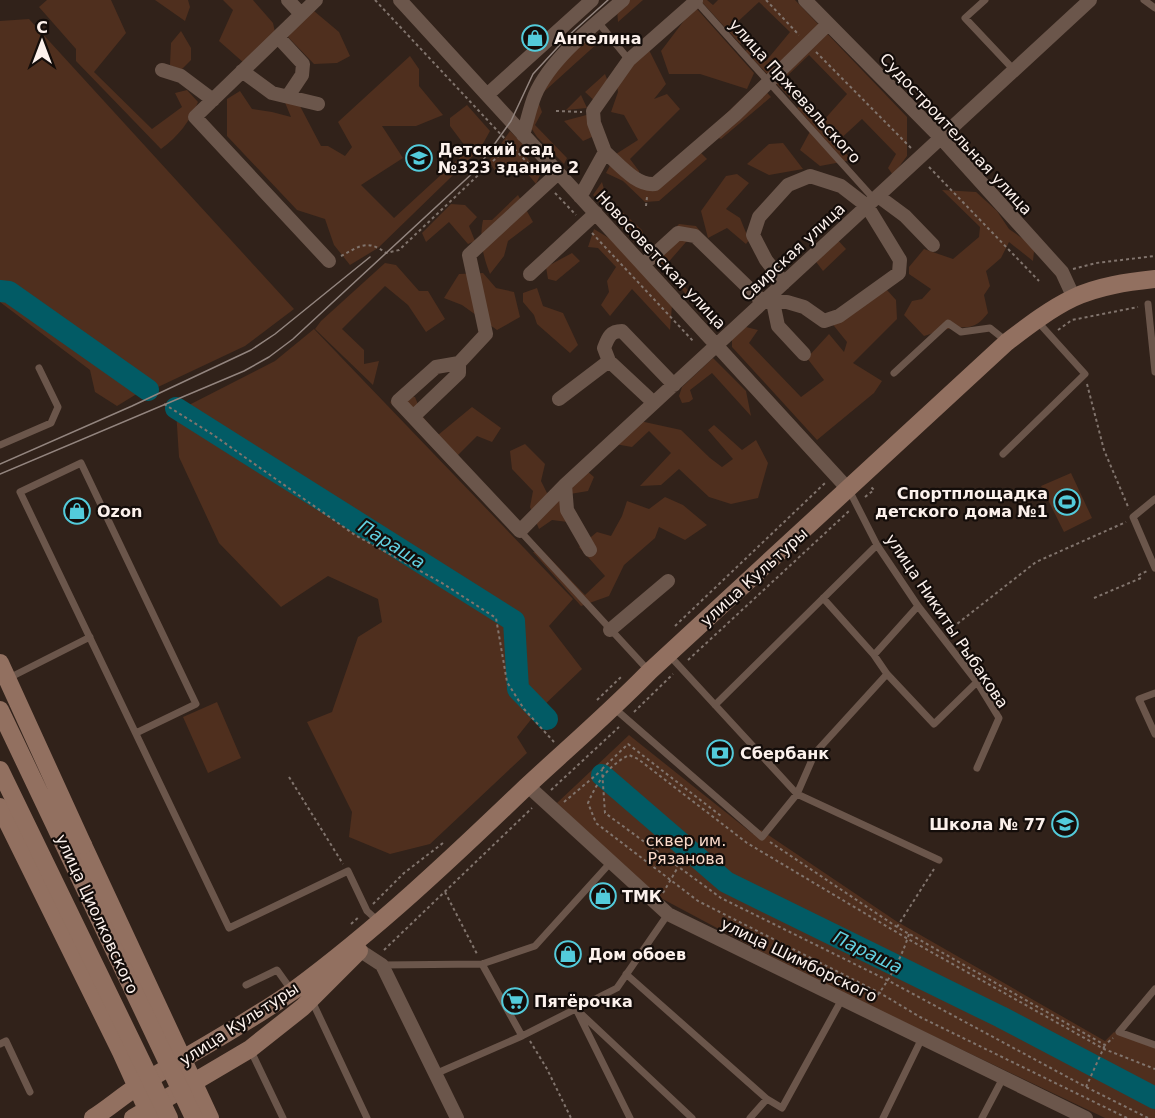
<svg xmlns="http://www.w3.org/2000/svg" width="1155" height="1118" font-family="'DejaVu Sans',sans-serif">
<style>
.green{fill:#4f2f1e}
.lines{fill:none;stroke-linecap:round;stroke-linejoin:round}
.river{stroke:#025b65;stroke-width:22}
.path{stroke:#81746d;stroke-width:2;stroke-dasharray:3 3;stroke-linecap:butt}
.service{stroke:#6b564b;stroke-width:7}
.minor{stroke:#6b564b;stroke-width:14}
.secondary{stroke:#927060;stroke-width:18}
.tram{stroke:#93857f;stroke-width:1.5}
.path-bridge{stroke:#81746d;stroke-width:2;stroke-dasharray:3 3;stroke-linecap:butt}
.secondary-bridge{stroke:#927060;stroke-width:18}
.labels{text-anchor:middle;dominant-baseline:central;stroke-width:4.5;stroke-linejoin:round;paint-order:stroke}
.poi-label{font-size:16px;font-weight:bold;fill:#fcf1ec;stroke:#140d0a;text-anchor:start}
.street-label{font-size:16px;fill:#fcf1ec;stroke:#140d0a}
.park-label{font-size:16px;fill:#fadaca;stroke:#140d0a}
.water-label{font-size:18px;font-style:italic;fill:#63d2e2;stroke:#140d0a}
</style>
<rect width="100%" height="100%" fill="#31221a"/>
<path class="green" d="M47,0H111L126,33L94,72L152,129L182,107L175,93L187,90L198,102C190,121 178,137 161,149L76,61V49L39,7Z
M155,0H188L190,7L185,21Z
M223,0H253L273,23L275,32L244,63L219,41L233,10Z
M628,0H643L618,22L617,9Z
M700,0H707L713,5L718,0H795L907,117V156L893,175L888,168L896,154L862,119L836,143L852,160L820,166L800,150L813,126L797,108L801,105L823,121L847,94L809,55L783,80L794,95L791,99L745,51L750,48L766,61L790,32L759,2L732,27L743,41L740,44Z
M697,9L754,73L747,89L700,74H669L661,51L686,18Z
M314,11L339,32L350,56L337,63L314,64L288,37L301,19Z
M29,19L294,309L245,346L158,387L153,384L117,406L95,392L90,370L0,302V21Z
M181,31L191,48V60L181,70L170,65L171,43Z
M592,32L599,42L537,98L542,112L535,125L567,158L564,164L537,137L524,117L529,97Z
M649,50L666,84L654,99L667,94L680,109L630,159L639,171V176L653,178L699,151L707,159L659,201L645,202L623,181L606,173L616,154L638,140L624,115L611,112L618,92L614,69L631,52Z
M410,56L419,69V86L443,115L416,126H382L403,158L361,185L394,218L468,150L450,126V118L467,105L490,131L480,149L378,248L350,265L334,245L325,219L297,210L227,136V99L240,91L252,109L272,112L291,117L281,93L290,87L321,146H328L345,156L352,147L338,122Z
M605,74L609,84L598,104L585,92Z
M758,83L771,97L721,139L706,133Z
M581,95L587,108L566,110Z
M590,114L592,137L583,141L564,121Z
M510,131L527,148V158L541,173L536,184L517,161L497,174L489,161Z
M783,143L803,169L769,175L747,164L769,144Z
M737,174L749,183L726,209L740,218L749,240L746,244L727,228L708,238L701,211L726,176Z
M602,182L606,197L642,230L645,242L636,244L593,195Z
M942,190L976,192L997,211L1009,229L1029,243L1034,251L1033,261L1009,242L1001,258L986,271L990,286L984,295L988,313C973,332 969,325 948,329C940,330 931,334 924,336L904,315L912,301L922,299L931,289L909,274V267L924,249L953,259L979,237L980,227Z
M518,195L533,222L508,241L504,256L490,274C483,257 479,239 483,220H492Z
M451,204L465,205L477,217L469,226L475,241L468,244L449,222L426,242L422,233Z
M679,224L696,226L703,235L686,242L665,266L704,307V314L654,259L658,246Z
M594,229L612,240L672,305L670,330L632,289L610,316L601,305L609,292L607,281L616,267L598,248L588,247Z
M836,238L846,249L823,271L814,259Z
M572,253L580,261L556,281L548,279L546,267Z
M385,263L396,265L419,291H428L445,319L426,332L408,305L385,286L342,329L364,350V364L379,361L373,385L315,329L321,321Z
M483,273L496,288L514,292L520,317L497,330L462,305L444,298L459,274Z
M537,288L543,306L563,313L578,345L570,353L537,324L534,315L523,302V293Z
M887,290L896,300L897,319L853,363L882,381L874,393L817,440L732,347V339L746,327L758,330L749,343L801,397L824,380L807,358L829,334L844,352L847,342L830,321Z
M314,329L573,599L549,626L582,669L540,709L520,688L516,620L187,413L189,405L275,361Z
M713,358L746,391L751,416L712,373L690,390L693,399L689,402L682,403L679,396L682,387Z
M400,395L415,397L423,417L438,435L472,407L501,428L492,442L477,436L455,458L479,497L390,402Z
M176,410L513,622L517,690L537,712L517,737L527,753L430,844L390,854L349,837L352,812L307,722L332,712L358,637L382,622L378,599L328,576L281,607L219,543L179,457Z
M640,421L681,430L710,458L722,467L733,459L708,430L714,425L742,450L756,440L768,463L758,498L731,504L709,497L679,469L661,485L640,486L671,453L649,431L632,447L615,444Z
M525,444L545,464L541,481L547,493L587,471L594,477L588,491L570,494L568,522L552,520L539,529L530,507L533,491L512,469L510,451Z
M1071,473L1092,518L1064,532L1041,486Z
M665,497L683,505L707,525L685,540L659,527L655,538L624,565L609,596L581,606L533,552H544L585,595L605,576L579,547L597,532L611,536L622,516L627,501L649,509Z
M217,702L241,758L208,773L183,717Z
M629,735L753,834L761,830L896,921L1105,1041L1114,1032L1155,1048V1118H1105L881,1011L762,952L657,896L635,877L557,803Z"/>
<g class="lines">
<path class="river" d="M0,291L9,292L148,390
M176,408L514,621L518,689L547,719
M602,775L726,882L1001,1017L1155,1098"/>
<path class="path" d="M375,0L537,173
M766,0L799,35
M816,52L911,148
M556,111L582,112
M929,167L1039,281
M555,193L576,215
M646,206L647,197
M592,233L694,342
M341,256C360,246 367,239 386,253L399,250L510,145
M1073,269L1096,263L1155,256
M1058,330L1072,320L1138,307
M1087,384L1104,450L1129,509
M164,404L212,434L355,535L442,583L496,618L507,682L524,709L554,742
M865,497L874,490L871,487
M1094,598L1141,578L1139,575L1147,571
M675,626L825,483
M948,631L1036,562L1126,522
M688,660L849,511
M597,700L621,677
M634,712L673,674
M602,769L628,744L721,816
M289,777L343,864
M551,790L619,727
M564,802L602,770L605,813L721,898L889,981L1086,1087L1148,1118
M770,842L897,927L1105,1045L1113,1038
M445,892L477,954
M663,893L678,867
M373,904L404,873L443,843
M351,924L360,916
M897,927L934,869
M384,950L532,808
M874,1000C890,979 901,959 909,934
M530,1041L547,1069L571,1118
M1127,1118L920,1017L880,993L698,901L596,823L588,803C597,782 608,766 629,755L638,759L747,843L908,939L1104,1049L1155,1069"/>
<path class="service" d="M695,0L874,199
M985,0L965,18L1014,70
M1144,0L1155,8
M598,22L629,60
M1148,304L1155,372
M894,373L948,323L961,332L990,328L1005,340
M0,445L51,423L58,407L39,368
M1003,454L1085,374L1038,322
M849,490L877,545L918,606L977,682L999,718L977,768
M1155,499L1133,517L1155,568
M520,531L648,670
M823,598L874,655
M918,606L874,655L887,674L934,724L977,682
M669,655L797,794L939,860
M9,678L90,637
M1155,693L1139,699L1155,734
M715,705L877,545
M614,708L762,837L797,794L815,753L887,674
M136,733L196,704L81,463L20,492L229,928L348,871L367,911L378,921
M482,964L522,1036L617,988L668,914
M382,965L482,964L535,946L611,862
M626,974L767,1099
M246,985L277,970L292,991
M1155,989L1119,1032L1155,1045
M312,1001L367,1118
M0,1044L6,1041L30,1092
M250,1049L283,1118
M435,1074L522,1036
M630,1118L576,1009L692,1118
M750,1118L767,1099L782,1108L842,999
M883,1118L922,1038
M982,1118L1003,1078"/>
<path class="minor" d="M288,0L301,14
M316,0L195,117L329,261
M400,0L849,490
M805,0L941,138L1062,272L1074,298
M278,37L303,64L302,75L288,96
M162,70L181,76L213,100
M242,71L272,93L318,104
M487,95L592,0
M523,135C527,122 530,107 535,95C550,59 594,25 623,0
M605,152C619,164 636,186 655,184L735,115L828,24
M558,173L469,255L486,334L459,363V373L413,417L520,531L565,485L1090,0
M878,196L905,216L933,245
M580,197L605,152L594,123L593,111L629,60L696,1
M644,264L678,233L695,236L763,302H787L804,307L824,321L839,316L899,273L900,260L867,206L841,186L810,176L788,185L759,217L753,235L766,260L784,283
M530,274L596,213
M773,302L778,326L804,354
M559,399L609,361
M654,403L609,361L604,348C608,338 610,331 622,331L674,385
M413,417L398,401L436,367L459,363
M565,485L567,510L590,550
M610,630L668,581
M528,786L668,914L1086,1118
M359,950L382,965L457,1118"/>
<path class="secondary" d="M0,807L121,1052L151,1118
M83,845L210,1118
M93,1118C109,1108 122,1096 138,1086C189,1054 243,1026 293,991C377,929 451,859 526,787C567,749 610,712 649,672L1007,342C1028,326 1050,309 1073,298C1098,286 1128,282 1155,279
M133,1118L250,1049L303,1007L359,951"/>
<path class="tram" d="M0,464L132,406L251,350L275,334L370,257
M0,474L244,371L269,357L293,339L476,170L511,121L533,74L568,36L608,0"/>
<path class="path-bridge" d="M1086,1087L1105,1045"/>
<path class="secondary-bridge" d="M0,663L83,845
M0,710L194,1118
M0,770L169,1118"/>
</g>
<defs>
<g id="shop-ring" transform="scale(1.35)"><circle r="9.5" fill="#140d0a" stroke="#53cbdb" stroke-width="1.5"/><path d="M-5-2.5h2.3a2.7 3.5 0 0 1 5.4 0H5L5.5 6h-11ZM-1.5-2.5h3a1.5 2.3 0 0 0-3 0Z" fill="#53cbdb"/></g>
<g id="school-ring" transform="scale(1.35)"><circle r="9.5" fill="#140d0a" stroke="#53cbdb" stroke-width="1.5"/><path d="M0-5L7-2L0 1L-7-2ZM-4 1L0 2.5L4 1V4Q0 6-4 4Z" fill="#53cbdb"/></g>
<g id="stadium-ring" transform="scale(1.35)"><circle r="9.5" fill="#140d0a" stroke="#53cbdb" stroke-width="1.5"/><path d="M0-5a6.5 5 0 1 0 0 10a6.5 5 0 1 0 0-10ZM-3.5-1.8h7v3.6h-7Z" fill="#53cbdb"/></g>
<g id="bank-ring" transform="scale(1.35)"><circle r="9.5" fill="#140d0a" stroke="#53cbdb" stroke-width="1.5"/><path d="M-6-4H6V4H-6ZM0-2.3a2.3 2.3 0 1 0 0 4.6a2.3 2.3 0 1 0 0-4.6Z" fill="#53cbdb"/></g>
<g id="supermarket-ring" transform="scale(1.35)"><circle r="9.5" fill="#140d0a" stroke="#53cbdb" stroke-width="1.5"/><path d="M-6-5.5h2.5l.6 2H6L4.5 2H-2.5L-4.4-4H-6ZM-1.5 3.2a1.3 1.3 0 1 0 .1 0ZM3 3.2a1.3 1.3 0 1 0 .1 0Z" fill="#53cbdb"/></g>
</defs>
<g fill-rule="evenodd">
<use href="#shop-ring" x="535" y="38"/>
<use href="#school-ring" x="419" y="158"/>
<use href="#stadium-ring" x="1067" y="502"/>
<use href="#shop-ring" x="77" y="511"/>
<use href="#bank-ring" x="720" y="753"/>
<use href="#school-ring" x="1065" y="824"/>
<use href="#shop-ring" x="603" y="896"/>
<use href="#shop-ring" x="568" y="954"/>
<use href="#supermarket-ring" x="515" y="1001"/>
</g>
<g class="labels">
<g class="poi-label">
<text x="554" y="38">Ангелина</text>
<text x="438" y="149">Детский сад<tspan x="438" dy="18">№323 здание 2</tspan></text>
<text x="1048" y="493" text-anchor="end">Спортплощадка<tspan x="1048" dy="18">детского дома №1</tspan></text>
<text x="97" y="511">Ozon</text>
<text x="740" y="753">Сбербанк</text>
<text x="1046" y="824" text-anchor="end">Школа № 77</text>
<text x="622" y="896">ТМК</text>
<text x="588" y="954">Дом обоев</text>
<text x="534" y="1001">Пятёрочка</text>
</g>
<g class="street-label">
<text transform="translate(795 91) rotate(48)">улица Пржевальского</text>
<text transform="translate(956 134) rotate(47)">Судостроительная улица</text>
<text transform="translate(793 252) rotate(-43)">Свирская улица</text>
<text transform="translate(661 260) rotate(47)">Новосоветская улица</text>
<text transform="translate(754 577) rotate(-42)">улица Культуры</text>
<text transform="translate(947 621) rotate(56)">улица Никиты Рыбакова</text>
<text transform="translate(97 914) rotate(65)">улица Циолковского</text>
<text transform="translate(799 960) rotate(26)">улица Шимборского</text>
<text transform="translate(239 1024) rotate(-33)">улица Культуры</text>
</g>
<g class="park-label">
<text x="686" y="840">сквер им.<tspan x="686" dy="18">Рязанова</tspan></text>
</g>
<g class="water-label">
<text transform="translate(392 544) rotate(32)">Параша</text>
<text transform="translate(868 952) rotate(26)">Параша</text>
</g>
</g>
<g transform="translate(42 42)" stroke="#140d0a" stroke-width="4.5" paint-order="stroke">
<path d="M0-4.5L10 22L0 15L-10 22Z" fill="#fcf1ec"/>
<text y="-9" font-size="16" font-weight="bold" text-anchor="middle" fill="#fcf1ec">С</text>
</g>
</svg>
